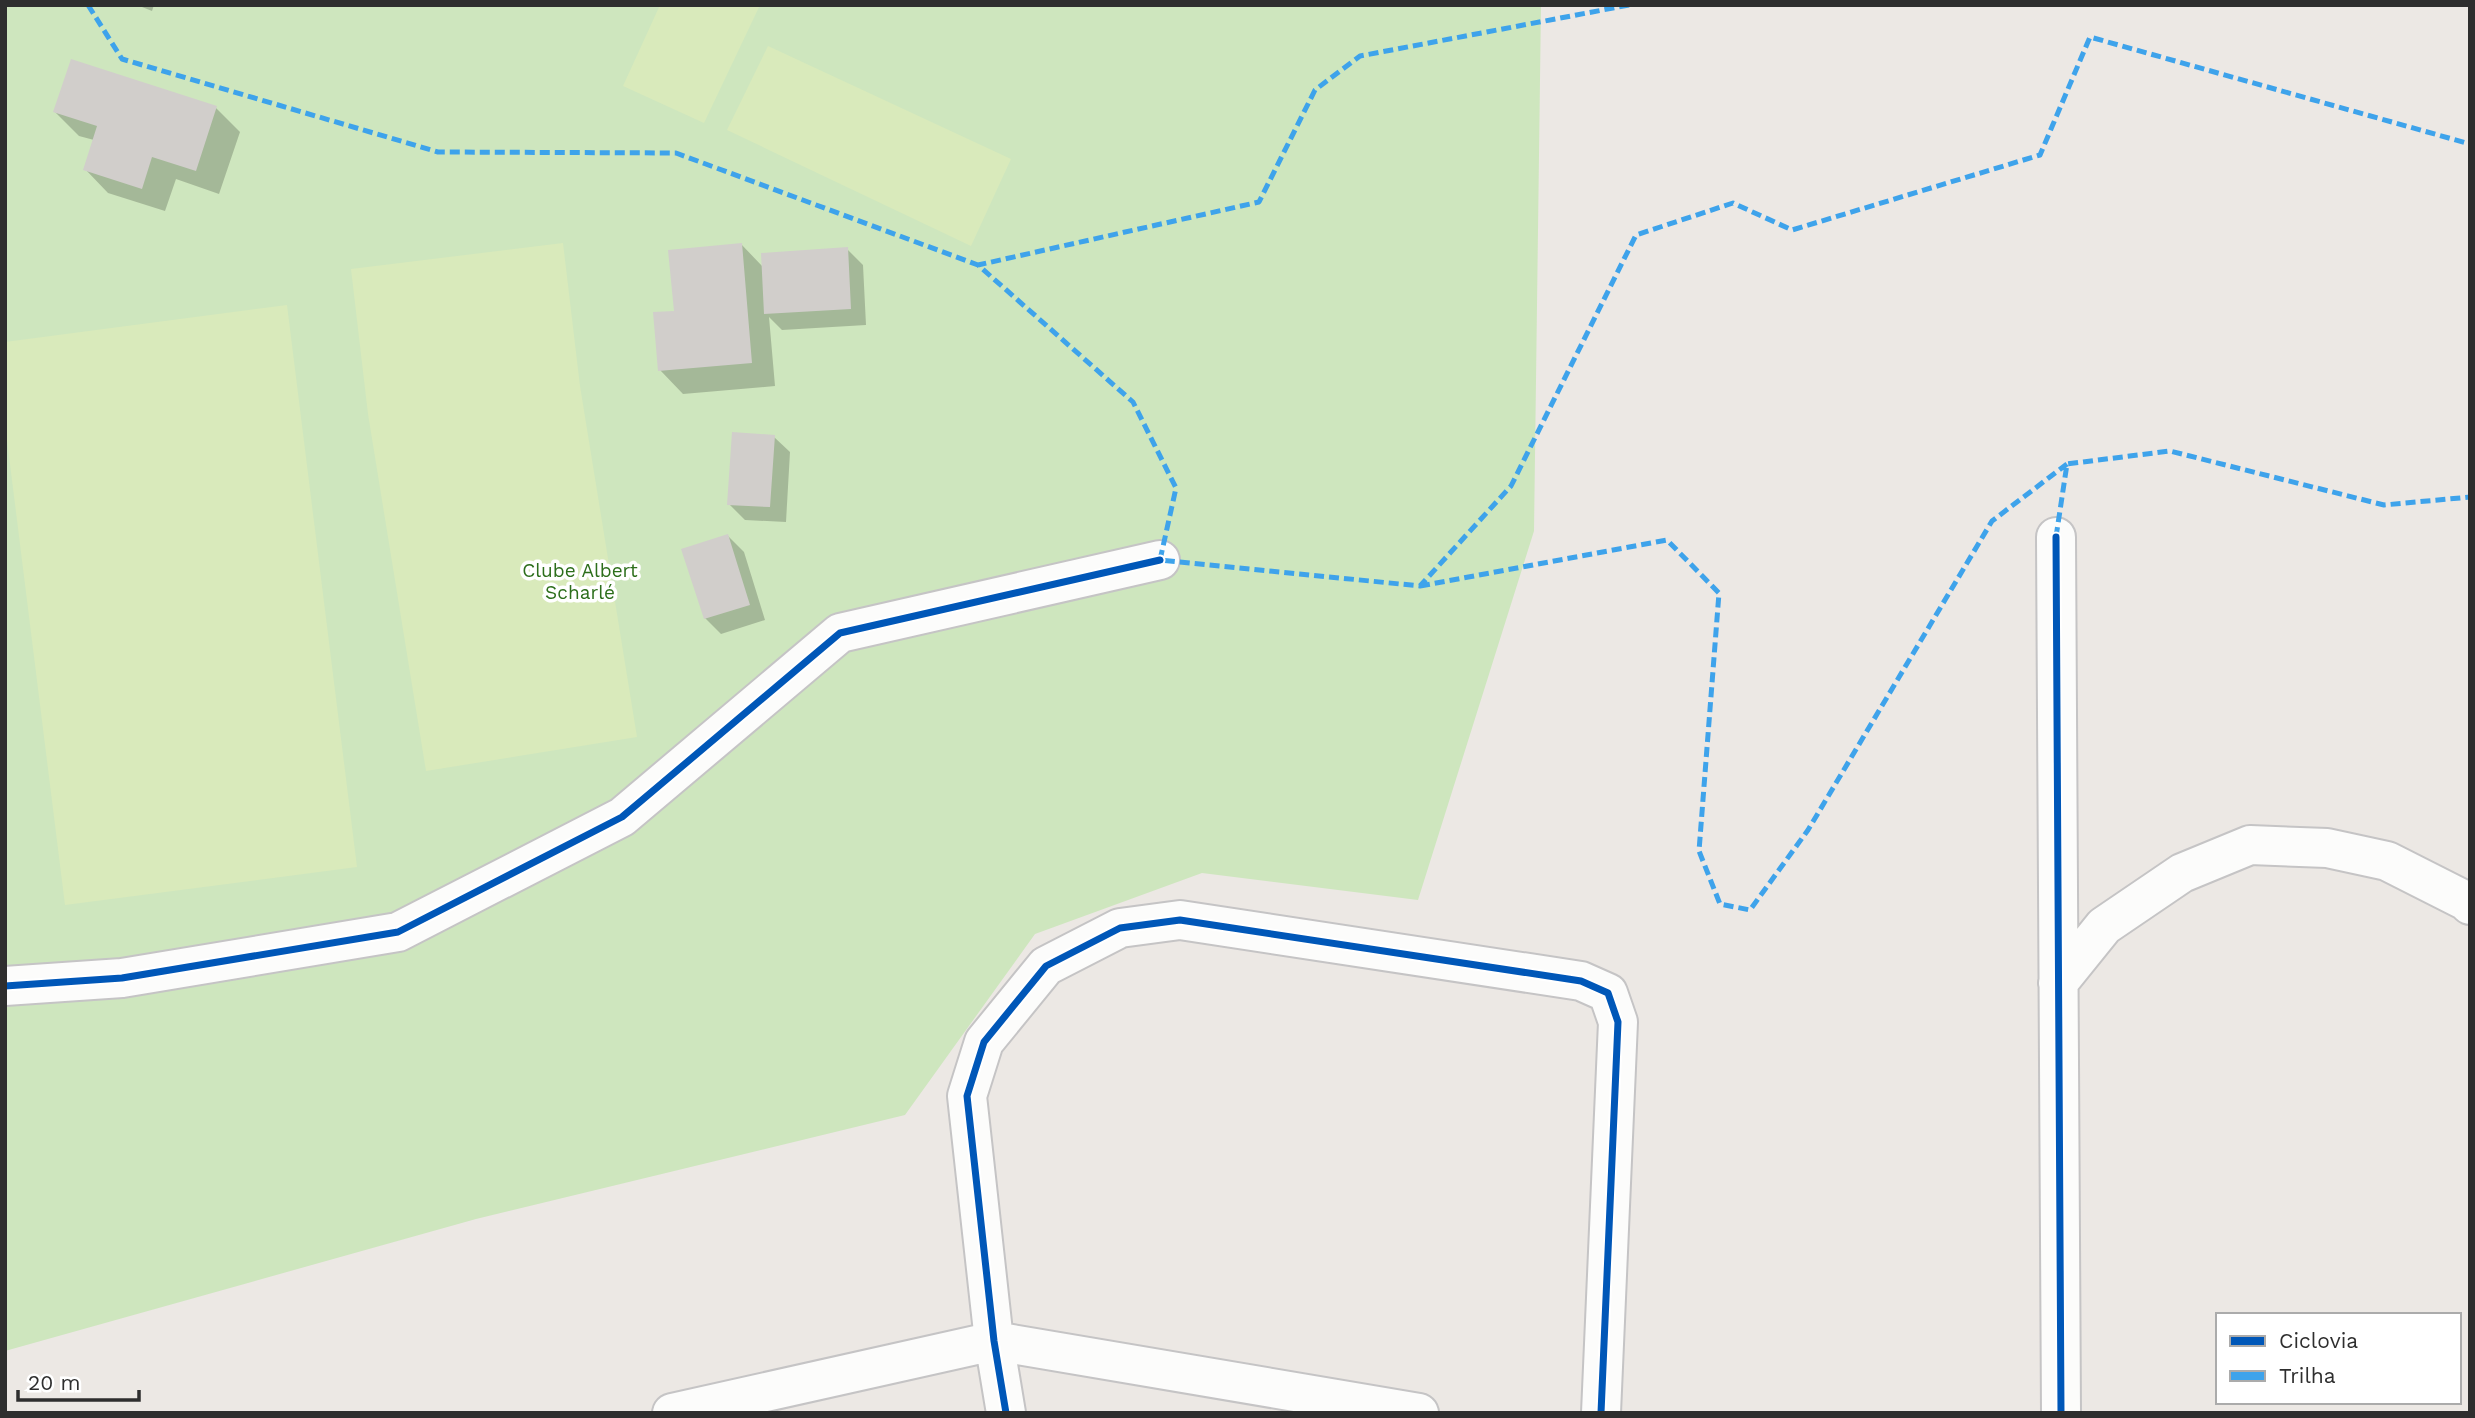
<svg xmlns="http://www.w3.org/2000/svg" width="2475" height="1418" font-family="'Work Sans',sans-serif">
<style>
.green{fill:#cee6be}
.pitch{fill:#d9eabb}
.shadow{fill:#0003}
.building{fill:#d1cecb}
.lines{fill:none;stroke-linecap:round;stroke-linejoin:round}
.minor-casing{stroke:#c5c4c5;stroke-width:42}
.minor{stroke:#fcfcfb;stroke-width:38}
.quiet{stroke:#3ea3eb;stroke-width:5;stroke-dasharray:10 5;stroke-linecap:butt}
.cycleway-casing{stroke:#fff;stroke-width:11}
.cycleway{stroke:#0057b8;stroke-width:7}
.labels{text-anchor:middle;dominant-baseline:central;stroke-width:7;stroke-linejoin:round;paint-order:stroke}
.park-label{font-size:19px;fill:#2c6e1b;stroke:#fff}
</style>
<rect width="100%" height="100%" fill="#ece8e4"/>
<path class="green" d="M5,5H1541L1534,531L1418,900L1202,873L1035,934L905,1115L476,1219L5,1351Z"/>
<path class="pitch" d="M660,5H760L704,123L623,86Z
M768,46L1011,159L971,246L727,130Z
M563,243L580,386L637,737L426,771L368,414L351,269Z
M287,305L357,867L65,905L5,424V342Z"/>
<path class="shadow" d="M137,5H154L152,11Z
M216,108L240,132L219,194L176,179L165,211L108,193L85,169L94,140L79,136L55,112Z
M741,244L763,267L847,249L863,265L866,325L782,330L769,317L775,386L683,394L660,370L676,312Z
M774,437L790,452L786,522L745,520L729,504Z
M728,536L744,552L765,620L721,634L705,618Z"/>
<path class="building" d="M71,59L217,106L196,171L152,157L142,189L83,170L97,126L53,112Z
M742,243L752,363L658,371L653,312L674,311L668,250Z
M848,247L851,309L764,314L761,253Z
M732,432L775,435L770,507L727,505Z
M728,534L750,605L704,619L681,549Z"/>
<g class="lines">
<g class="minor-casing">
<path id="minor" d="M2056,537L2061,1413
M2058,983L2104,926L2182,873L2250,845L2327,848L2387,861L2466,901L2470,905
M5,986L122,978L398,932L622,817L840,633L1160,560
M672,1413L994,1341L1419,1413
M1006,1413L994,1341L967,1096L984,1042L1046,966L1120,928L1180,920L1581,981L1608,993L1618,1022L1601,1413"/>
</g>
<use href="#minor" class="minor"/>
<path class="quiet" d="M88,5L122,59L438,152L676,153L978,265
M1629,5L1360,56L1315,90L1259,202L978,265L1133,402L1176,488L1160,560L1420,586L1511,486L1636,235L1733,203L1792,230L2040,155L2090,37L2470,144
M2056,537L2067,464L2170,451L2384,505L2470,497
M1420,586L1667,540L1719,593L1699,851L1720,904L1750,910L1808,830L1992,521L2067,464"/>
<g class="cycleway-casing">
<path id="cycleway" d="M2056,537L2061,1413
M5,986L122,978L398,932L622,817L840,633L1160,560
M1006,1413L994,1341L967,1096L984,1042L1046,966L1120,928L1180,920L1581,981L1608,993L1618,1022L1601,1413"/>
</g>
<use href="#cycleway" class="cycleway"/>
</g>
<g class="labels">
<g class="park-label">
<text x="580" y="570">Clube Albert<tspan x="580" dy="22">Scharlé</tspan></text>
</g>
</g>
<rect width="2475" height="1418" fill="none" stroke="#2e2e2e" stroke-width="14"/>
<rect x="2216" y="1313" width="245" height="91" fill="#ffffff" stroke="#ababab" stroke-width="2"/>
<rect x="2230" y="1336" width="35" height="10" fill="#0057b8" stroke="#ababab" stroke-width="2"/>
<text x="2279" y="1348" font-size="21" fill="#2e2e2e">Ciclovia</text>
<rect x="2230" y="1371" width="35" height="10" fill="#3ea3eb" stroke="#ababab" stroke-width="2"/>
<text x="2279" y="1383" font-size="21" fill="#2e2e2e">Trilha</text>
<path d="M18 1390v10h121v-10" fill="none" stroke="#2e2e2e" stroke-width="3.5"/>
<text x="28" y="1390" font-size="21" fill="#2e2e2e" stroke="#ffffff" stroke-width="5" paint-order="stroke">20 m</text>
</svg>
